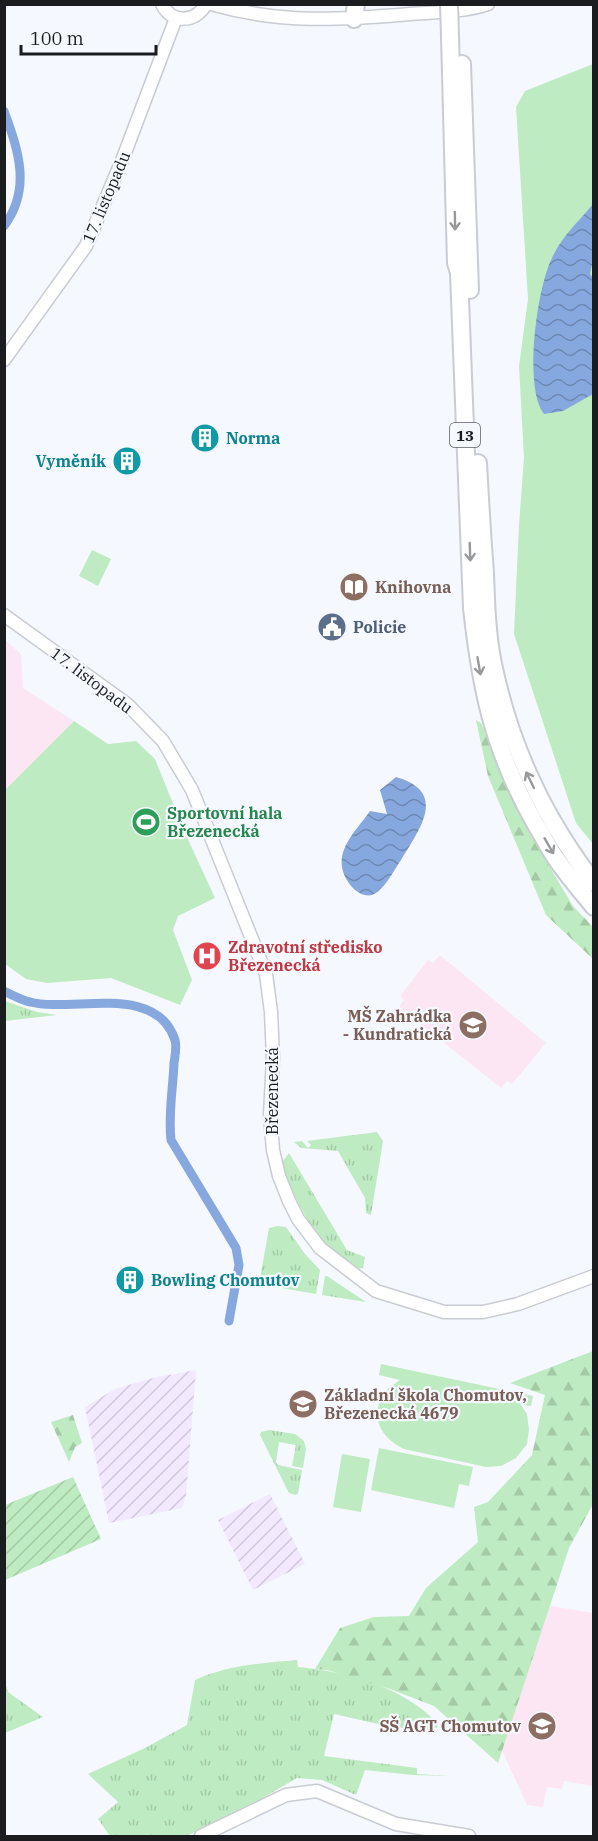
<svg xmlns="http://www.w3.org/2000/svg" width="598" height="1841" font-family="'IBM Plex Serif',serif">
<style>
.industrial{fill:url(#industrial-furrows)}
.education{fill:#fde6f4}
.grass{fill:url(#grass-tufts)}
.forest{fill:url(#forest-firs)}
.park{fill:#beebc1}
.garden{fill:url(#garden-furrows)}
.water{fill:url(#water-waves)}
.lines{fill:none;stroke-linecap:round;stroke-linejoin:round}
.canal{stroke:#87a8df;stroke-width:9}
.minor-casing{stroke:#c9ccd2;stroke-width:15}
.highway-casing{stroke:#c9ccd2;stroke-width:20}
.minor{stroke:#fff;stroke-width:12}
.highway{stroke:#fff;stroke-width:16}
.highway-bridge-casing{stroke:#c9ccd2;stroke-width:20;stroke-linecap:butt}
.highway-bridge{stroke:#fff;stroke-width:16}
.oneway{stroke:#98999a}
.labels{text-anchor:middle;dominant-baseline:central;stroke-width:4.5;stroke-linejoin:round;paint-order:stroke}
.shield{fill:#f5f8fe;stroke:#5c5e62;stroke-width:1.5}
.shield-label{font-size:15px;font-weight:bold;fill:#1b1c1f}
.street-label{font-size:16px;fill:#1b1c1f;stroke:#f5f8fe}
.culture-label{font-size:16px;font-weight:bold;fill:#0d838f;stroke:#f5f8fe;text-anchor:start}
.education-label{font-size:16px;font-weight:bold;fill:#785e54;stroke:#f5f8fe;text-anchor:start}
.service-label{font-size:16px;font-weight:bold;fill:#4e5e75;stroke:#f5f8fe;text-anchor:start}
.leisure-label{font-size:16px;font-weight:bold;fill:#27864d;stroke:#f5f8fe;text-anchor:start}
.health-label{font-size:16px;font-weight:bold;fill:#be3a42;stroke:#f5f8fe;text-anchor:start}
</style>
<defs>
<pattern id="industrial-furrows" width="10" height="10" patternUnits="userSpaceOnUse" patternTransform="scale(1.5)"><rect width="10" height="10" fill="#f2e9ff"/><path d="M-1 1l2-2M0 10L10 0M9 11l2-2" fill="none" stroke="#cfc7da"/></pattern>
<pattern id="grass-tufts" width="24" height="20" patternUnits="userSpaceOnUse" patternTransform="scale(1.5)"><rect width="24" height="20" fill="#beebc1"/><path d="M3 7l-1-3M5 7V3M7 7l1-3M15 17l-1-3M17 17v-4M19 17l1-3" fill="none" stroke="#a3c9a5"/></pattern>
<pattern id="forest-firs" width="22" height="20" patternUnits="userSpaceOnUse" patternTransform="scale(1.5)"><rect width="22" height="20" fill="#beebc1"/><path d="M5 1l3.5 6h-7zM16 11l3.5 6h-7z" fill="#a3c9a5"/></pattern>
<pattern id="garden-furrows" width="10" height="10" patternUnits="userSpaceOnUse" patternTransform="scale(1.5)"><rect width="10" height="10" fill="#beebc1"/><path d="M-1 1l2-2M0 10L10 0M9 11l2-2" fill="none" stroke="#a3c9a5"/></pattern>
<pattern id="water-waves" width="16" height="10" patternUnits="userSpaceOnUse" patternTransform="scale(1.5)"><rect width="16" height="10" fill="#87a8df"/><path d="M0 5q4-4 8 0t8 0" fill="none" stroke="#6e88b4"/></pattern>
</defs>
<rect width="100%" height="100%" fill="#f5f8fe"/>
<path class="industrial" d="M196,1370L186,1496L182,1508L109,1523L85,1407L115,1389L153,1378Z
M270,1494L305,1564L253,1590L218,1520Z"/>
<path class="education" d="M4,639L21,654L23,688L74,721L5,790Z
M440,955L546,1043L512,1084L507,1081L501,1088L399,1007L404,1000L400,996L428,960L433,963Z
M539,1604L593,1613V1786L564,1781L562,1789L547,1787L543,1807L527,1805L468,1676Z"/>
<path class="grass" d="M5,1001L37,1012L57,1015L5,1021Z
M377,1132L383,1141L371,1215L366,1213L365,1198L338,1151L301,1148L294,1142L302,1141L308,1148L311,1145L307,1141Z
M289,1153L347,1250L365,1257L363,1268L355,1269C313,1237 303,1216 283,1168V1161Z
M278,1226L286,1227L305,1254L320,1270L316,1294L259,1284L269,1228Z
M325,1276H327L366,1302L322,1295Z
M269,1430L295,1434L304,1441L306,1449L303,1468L292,1466L296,1445L279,1442L276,1462L278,1465L302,1470L298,1493L296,1495L289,1493L260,1435L261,1432Z
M297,1660L298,1667C347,1672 403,1686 438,1724L437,1728L432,1727L431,1732L387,1726L334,1714L324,1756L417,1768V1774L451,1776L413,1775L365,1770L356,1795L322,1780L297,1778L228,1818L186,1836H110L98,1819L118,1802L88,1774L145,1748L187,1725L195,1680C227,1665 263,1663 297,1660Z
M5,1682L8,1692L43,1717L5,1733Z"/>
<path class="forest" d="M476,720L481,723L537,846L573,906L593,927V959L546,915L488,776Z
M593,1351V1504L569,1548L498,1763L434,1706L390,1689L327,1670L315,1669L340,1628L374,1617L409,1616L426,1588L478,1542L474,1507L488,1502L532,1455L545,1395L510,1383Z
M73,1415L82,1443L75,1447L69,1462L51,1422Z"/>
<path class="park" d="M593,64V844L576,823L514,634L519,525L524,458L519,366L528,299L516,107L525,91Z
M92,550L111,559L98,586L79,576Z
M74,721L108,744L136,741L155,759L185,833L215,898L178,916L173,930L192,980L180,1005L111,978L47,983L26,979L5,964V790Z
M381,1364L533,1396L531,1406L521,1405L527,1414L529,1430L527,1444L516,1458L501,1466L486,1467L404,1449C381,1438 368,1416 385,1392C389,1387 395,1384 400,1380L379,1375Z
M379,1448L473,1467L469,1486L459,1484L454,1508L371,1490Z
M342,1454L370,1459L361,1512L333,1507Z"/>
<path class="garden" d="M73,1477L101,1539L5,1580V1505Z"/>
<path class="water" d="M593,204V260L590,274L594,279L593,394L563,411L544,414C523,388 537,287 552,258C563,234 578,223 593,204Z
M396,777C449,792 419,830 401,860C394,870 384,891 372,895C365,897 356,892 352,887C327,857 353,835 370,811L387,814L380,790Z"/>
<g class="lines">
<path class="canal" d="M4,111C18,149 32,189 4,226
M4,991C12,995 21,1000 30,1002C73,1013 156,982 175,1040C177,1047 175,1056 174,1063C173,1089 168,1114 171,1140L236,1248L239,1265L229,1321"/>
<g class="minor-casing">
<path id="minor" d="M162,4C171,24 196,23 206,4
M211,4C281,24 339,20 410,14C436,12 463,12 488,4
M4,360L86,246L123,158L176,18
M4,615L127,704L163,741L192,790L266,974L271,1012L273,1058L270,1115L273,1150L279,1176L289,1201L298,1219L320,1248L376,1291L444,1312H483L518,1304L594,1276
M201,1836L286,1795L317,1791L396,1824L469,1836"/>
</g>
<g class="highway-casing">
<path id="highway" d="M354,19L356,4
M450,36L456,263L459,273L472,608C481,692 494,751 536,825C543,836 549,849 557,860C568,876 581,891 594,907
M462,64L470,290
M478,463C480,500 482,536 485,573C486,603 487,635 493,664C510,746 543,817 594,883"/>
</g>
<use href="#minor" class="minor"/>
<use href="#highway" class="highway"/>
<g class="highway-bridge-casing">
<path id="highway-bridge" d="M449,4L450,36"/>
</g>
<use href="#highway-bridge" class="highway-bridge"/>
</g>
<defs><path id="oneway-shaft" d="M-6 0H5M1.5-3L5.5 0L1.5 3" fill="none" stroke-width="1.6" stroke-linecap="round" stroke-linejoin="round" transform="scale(1.5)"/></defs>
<g class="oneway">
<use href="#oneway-shaft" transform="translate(455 221) rotate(89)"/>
<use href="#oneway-shaft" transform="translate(470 552) rotate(88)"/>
<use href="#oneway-shaft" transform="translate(479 666) rotate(80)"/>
<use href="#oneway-shaft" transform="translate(530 780) rotate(-116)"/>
<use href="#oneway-shaft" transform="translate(549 846) rotate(60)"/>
</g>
<defs>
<g id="building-disc" transform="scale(1.5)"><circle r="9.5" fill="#0f9aa8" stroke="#f5f8fe"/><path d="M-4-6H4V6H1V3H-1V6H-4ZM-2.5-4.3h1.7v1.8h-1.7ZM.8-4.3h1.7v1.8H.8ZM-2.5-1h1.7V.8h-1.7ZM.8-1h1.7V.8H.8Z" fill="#fff"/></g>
<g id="library-disc" transform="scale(1.5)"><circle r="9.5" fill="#8d6e63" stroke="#f5f8fe"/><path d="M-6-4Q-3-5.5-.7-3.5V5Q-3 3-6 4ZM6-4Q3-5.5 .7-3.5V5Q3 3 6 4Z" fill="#fff"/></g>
<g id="civic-disc" transform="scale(1.5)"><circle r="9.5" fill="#5c6f8a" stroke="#f5f8fe"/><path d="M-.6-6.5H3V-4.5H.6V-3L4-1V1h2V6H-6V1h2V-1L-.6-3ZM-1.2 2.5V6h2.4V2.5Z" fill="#fff"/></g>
<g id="stadium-disc" transform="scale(1.5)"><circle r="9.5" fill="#2e9e5b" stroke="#f5f8fe"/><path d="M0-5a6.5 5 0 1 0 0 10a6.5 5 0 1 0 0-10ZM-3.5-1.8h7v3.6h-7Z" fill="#fff"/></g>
<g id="hospital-disc" transform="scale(1.5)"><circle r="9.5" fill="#e0444e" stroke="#f5f8fe"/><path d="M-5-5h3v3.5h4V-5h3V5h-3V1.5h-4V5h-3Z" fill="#fff"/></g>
<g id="school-disc" transform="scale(1.5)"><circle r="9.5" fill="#8d6e63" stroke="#f5f8fe"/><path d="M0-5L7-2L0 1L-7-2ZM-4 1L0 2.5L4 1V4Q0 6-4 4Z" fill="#fff"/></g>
</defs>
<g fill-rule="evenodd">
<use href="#building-disc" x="205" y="438"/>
<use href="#building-disc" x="127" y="461"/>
<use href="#library-disc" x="354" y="587"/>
<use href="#civic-disc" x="332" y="627"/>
<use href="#stadium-disc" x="146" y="822"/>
<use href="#hospital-disc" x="207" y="956"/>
<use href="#school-disc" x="473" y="1025"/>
<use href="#building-disc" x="130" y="1280"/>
<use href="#school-disc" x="303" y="1404"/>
<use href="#school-disc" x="542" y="1726"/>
</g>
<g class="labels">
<rect class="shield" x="450" y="423" width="30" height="24" rx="4.5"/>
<g class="shield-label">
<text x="465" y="435">13</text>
</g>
<g class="street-label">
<text transform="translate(106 197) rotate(-67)">17. listopadu</text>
<text transform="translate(92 680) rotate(37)">17. listopadu</text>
<text transform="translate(272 1091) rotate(-90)">Březenecká</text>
</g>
<g class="culture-label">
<text x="226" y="438">Norma</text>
<text x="106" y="461" text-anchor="end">Vyměník</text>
<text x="151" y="1280">Bowling Chomutov</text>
</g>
<g class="education-label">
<text x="375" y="587">Knihovna</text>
<text x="452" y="1016" text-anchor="end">MŠ Zahrádka<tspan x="452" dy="18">- Kundratická</tspan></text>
<text x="324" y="1395">Základní škola Chomutov,<tspan x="324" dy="18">Březenecká 4679</tspan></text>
<text x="521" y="1726" text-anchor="end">SŠ AGT Chomutov</text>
</g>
<g class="service-label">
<text x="353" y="627">Policie</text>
</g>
<g class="leisure-label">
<text x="167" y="813">Sportovní hala<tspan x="167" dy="18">Březenecká</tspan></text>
</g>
<g class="health-label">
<text x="228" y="947">Zdravotní středisko<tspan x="228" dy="18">Březenecká</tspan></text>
</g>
</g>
<rect width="598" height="1841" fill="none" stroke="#1b1c1f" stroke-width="12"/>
<path d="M21 45v9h135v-9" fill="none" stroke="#1b1c1f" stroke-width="3"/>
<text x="30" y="45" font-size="18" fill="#1b1c1f" stroke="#f5f8fe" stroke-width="4.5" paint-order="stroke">100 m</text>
</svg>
